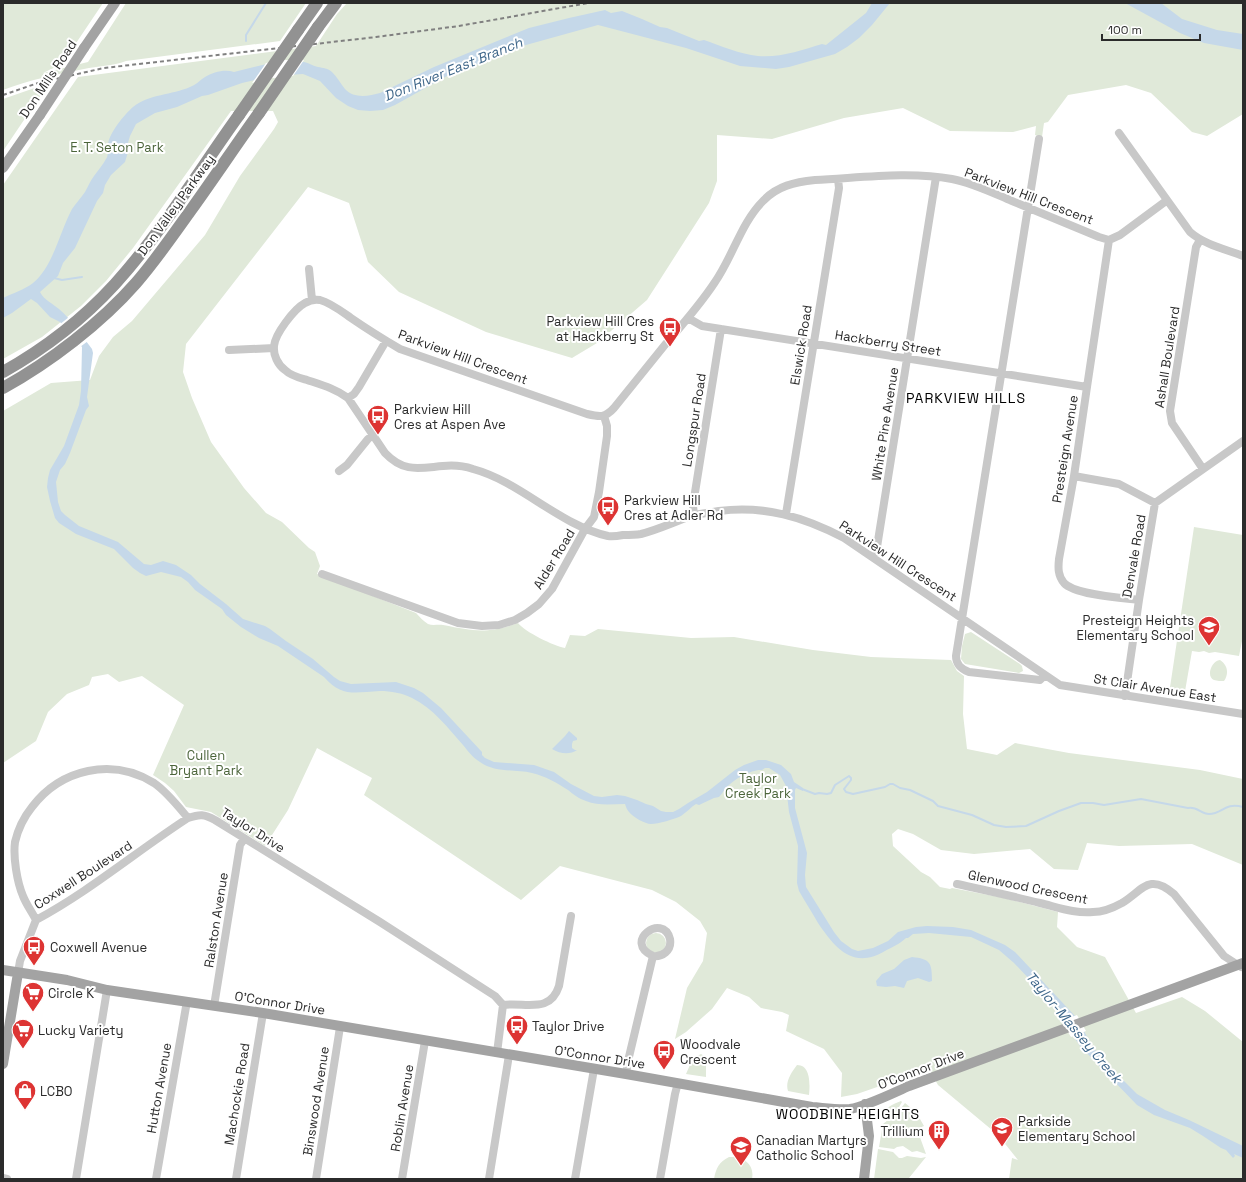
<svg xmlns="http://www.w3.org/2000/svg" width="1246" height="1182" font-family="'Space Grotesk',sans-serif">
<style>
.green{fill:#e0e9d9}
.water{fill:#c5d8e9}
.pier{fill:#fff}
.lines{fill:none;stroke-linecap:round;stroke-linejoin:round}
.stream{stroke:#c5d8e9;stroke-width:2}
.minor{stroke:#c8c8c8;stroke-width:8}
.major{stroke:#a3a3a3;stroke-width:10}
.highway{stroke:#929292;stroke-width:12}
.rail{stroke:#808080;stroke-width:2;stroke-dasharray:4 3;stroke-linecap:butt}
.major-bridge{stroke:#a3a3a3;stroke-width:10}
.highway-bridge{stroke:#929292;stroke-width:12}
.labels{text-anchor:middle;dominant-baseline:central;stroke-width:4;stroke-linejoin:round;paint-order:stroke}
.street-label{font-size:13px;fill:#2b2b2b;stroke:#fff}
.park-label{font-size:13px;fill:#4c653b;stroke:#fff}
.poi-label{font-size:13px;fill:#2b2b2b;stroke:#fff;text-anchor:start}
.water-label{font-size:14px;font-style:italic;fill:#3e6689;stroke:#fff}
.neighbourhood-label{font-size:14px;letter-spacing:1px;fill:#000;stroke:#fff}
</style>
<rect width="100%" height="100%" fill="#fff"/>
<path class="green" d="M3,3H103L62,64L43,73L88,62L126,3H306L280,41L126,61C113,66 97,66 84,69C57,74 29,80 3,90Z
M347,3H1243V114L1207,136L1192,132L1151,93L1126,85L1068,95L1048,122L1044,123L1042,137L1035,135L1036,126L1013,132L950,131L903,108L844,118L772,139L717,135V181L709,203L647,300L597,343L572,358L486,332L399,292L368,262L349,203L308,187L186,344L183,372L192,398L211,442L244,488L266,513L282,522L309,548L315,552L320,566L317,574L416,613C420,617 423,621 428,624C433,626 438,624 443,625C474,631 487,634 518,623C525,632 554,646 565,648L570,635L585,636L598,629L691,638L734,637L813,650L871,657L951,660L957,671L964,676L963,714L967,749L997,755L1015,743L1069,753L1200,770L1243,779V865L1192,844L1119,846L1087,843L1078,870L1054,869L1030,849L974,854L941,850L913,834L898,829L892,834L893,846L921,872L930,877L940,887L950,889L952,888L1004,898L1058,912L1057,927L1077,947L1105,957L1136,1013L1182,997L1205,1011L1243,1042V1179H1009L1012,1158L1018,1160L998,1135L938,1085L929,1069L857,1094L841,1097L842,1073L824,1049L786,1031L789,1015L782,1012L761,1008L749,997L727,988L712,1009L686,1032L675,1039L687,988L703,961L707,933L700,921L676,902L652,890L560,866L521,900L364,795L372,778L317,748L288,810L265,846L211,812L186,807L174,791L165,783L153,775L184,705L142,676L119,682L108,674L92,677L89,685L67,694L48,712L36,741L3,763V411L51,383L90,380L99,356L113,337L132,321L205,235L240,176L274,129L278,122L273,111H231L133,248L106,281L81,306L42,337L3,359V185L78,77L316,46L337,14Z
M49,83L3,151V99Z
M1194,527L1243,535V636L1239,656L1215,652L1209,653L1204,651L1199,652L1192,651L1184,697L1169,694Z
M971,632L1020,664L1022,666L1023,671L1019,673L965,664L961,659L962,646L965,634Z
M1220,660C1228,665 1229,674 1224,681C1221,681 1217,681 1214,680C1206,677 1211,661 1220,660Z
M646 943a10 10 0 1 1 20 0a10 10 0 1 1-20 0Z
M701,1054L706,1057V1077L686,1074L693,1058Z
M797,1065C811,1065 810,1085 809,1095L788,1091C785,1082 791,1073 797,1065Z
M901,1101L902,1102L896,1112L885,1119L882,1118L881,1116C884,1108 893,1104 901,1101Z
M905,1103L916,1112L924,1126L917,1129L926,1154L917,1151L912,1152L903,1146L897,1147L894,1149L879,1147L883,1124L898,1112Z
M878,1149L893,1152L899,1158H902L907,1156L921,1158L926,1157L909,1178L910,1179H874Z
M729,1157C743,1156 755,1164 752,1179H714C716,1168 719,1162 729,1157Z"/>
<path class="water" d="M872,3H890L872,25L859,38L847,47L835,54L789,67L776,69L740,66L686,48L598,25L526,45L491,57L472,67L456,71L395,105L383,110L370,111L358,110L348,106L336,98L320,81L303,74L273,76L242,83L208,95L202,96L177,107L155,113L136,124L130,136L127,146L128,152L125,162L111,175L105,185L103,193L97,201L75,248L63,263L58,276L40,292C44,300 52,303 59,309C71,319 80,333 89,345L92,349L93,353L87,397L89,406L86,410L70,453L65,464L60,470L56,482L58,502L61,511L65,515L79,526L118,542L144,564L151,565L163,561L176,565L191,575L200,584L226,604L243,619L265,626L270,629L286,641L313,659L334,677L340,681L351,684L396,682L414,688L423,693L441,708L482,752V755L485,758L494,762L534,765L554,772L571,784L594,796L602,797L617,795L625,796L637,800L646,804L653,806L661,811L666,812H673L679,809L688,803L707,792L735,770L744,765L758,760H766L781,765L791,774L794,782L803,788V791L796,788L795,790V808L807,853L805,875L806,887L834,932L841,941L852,949L858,951L873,948L888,941L898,932L916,927L927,926L953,927L971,930L1005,945L1015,952L1075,1016L1095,1050L1115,1072L1137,1094L1165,1110L1189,1120L1243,1146V1158L1234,1154L1235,1156L1233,1158L1226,1150L1221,1148L1203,1136L1190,1128L1154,1115L1137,1105L1080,1046L1055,1009L1034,984L1014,963L999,950L971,937L929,933L913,934L908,938H906C900,944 892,947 885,951C853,970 835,948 818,923C812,912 805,902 799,891L797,883L798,846L789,812L786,786L780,775L769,768H765L762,770C752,769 734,779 727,787C724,790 722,794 719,797L714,798L699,805L696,804C691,807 687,812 681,816C675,819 658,824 651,824C645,824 633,817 629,812C627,810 626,807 625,804C612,804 598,806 586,801C579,799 573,794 568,790C557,783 545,776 532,773C515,769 495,773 480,762C473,758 468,751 463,745C448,728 433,708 412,698C402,693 391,691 380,691C356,692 342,698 324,677L278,646L259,638L241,627L226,615L222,609L195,590L188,582L181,577L161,572L146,576L140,573L133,568L114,549L76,534L59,523L55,518L50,501L47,487L48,478L50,470L64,446L79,405L81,391L82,347L60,322L50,317L37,303L31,299L12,313L3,318V298C13,293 24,290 33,283C53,267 60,231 72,209C76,203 81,198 85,192C88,187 90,181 94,176C98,170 103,165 106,159C109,155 107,149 108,144C110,132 124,115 133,107C149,94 172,95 190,87C196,85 200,80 205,77C213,72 225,69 234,72C256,67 281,58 304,62C309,63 313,66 318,67C323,68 328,68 332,72C337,77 341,84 345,89C354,99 369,96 380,93L434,67L529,28L569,18L605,10L611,13L622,11L642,19L660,27L667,28L699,41L704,40C721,46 740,54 758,56C780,58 802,50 822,44L826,45L866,13Z
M1125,3H1161L1182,19L1217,30L1243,34V50L1204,43L1180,33Z
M569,731L577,738V740L573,741L572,744V748L575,750H577C570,755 560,754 552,749L565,736Z
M912,957C930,959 932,962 932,981L929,982L918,978L907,981L904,988L895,986L886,987L877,986L876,981L882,974L894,969L904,960Z"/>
<path class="pier" d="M284,60H304L293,76L273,78L252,83L266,63Z
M69,317L88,341L80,347L59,325Z
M1077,1015L1086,1031L1071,1037L1061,1021Z"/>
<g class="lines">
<path class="stream" d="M246,41V35L266,3
M54,278L62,280L82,277
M802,789L815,794L819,793L827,794L831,793L835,785L849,776L851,778V780L844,789L846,792L853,794L885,787L890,784H893L900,788L910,790L933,801L938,806L972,815L994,825L1006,827L1026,826L1059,811L1081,803H1093L1104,805L1141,799L1188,808C1197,806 1201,814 1209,814C1223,814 1224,802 1243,807"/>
<path class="minor" d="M1119,133L1190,232C1205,245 1225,249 1243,256
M1039,139L956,656C956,665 961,669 969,672L1040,680L1045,675
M1166,201L1120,235L1109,240L1099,237C1070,225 1041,213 1012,201C993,193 973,183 952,179C909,171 859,178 815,180C795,182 777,186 763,201C741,223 733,256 715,282C700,305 682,325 664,346C647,367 631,387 614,408C605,418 600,417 587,414L400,349C383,339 367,329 351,318C341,311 331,303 320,300C314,299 310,300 305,303C294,309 275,334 274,346C273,355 278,365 285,370C291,376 300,378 307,380C322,385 336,389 348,398L385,453C404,473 419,468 443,466C453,465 464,466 473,469C521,482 559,525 608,536C613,537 618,536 623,535C629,535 635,535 641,534C658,530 676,521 692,516C701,513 710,513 719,511C764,505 804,517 844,538L1060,685L1243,714
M1109,240L1087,387L1074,476L1059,559C1058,568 1058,576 1064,583C1075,595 1122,598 1139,600
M1200,240L1196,247L1170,411L1172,423L1203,469
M309,269L312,300
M688,318L702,326L721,329L1087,387
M229,350L274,348
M348,398L354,394L359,387L386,341
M339,471L347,465L368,439L373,435
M1074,476L1119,484L1155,503
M786,514L839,188L838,179
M694,516L693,505L721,329
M873,557L877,547L936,177
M322,574L458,623L482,626L499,625L515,620L527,613L539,604L552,589L585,529L594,517L599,492L607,436V426L604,416
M1125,696L1139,600L1155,503L1243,441
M957,884C984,890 1012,896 1040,903C1057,907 1076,914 1093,912C1104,912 1113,908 1122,903C1142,891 1149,872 1174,894L1224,956L1241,967
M36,920C32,912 26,904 23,896C17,882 13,857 15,842C18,829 24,817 32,807C61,769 112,757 154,783C167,792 177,805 188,818
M18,973L20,961L36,920C90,891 137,851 188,818C200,814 204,814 215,820L380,922L495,996L503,1005L497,1053
M503,1005C526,1002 550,1014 559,986L571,916
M214,1006L240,845L244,839
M626,1074L628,1061L653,956C662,957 672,951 670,939C663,912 622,942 653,956
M3,1178L7,1179
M76,1179L107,990
M156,1179L187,1001
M236,1179L263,1013
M316,1179L340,1027
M402,1179L425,1041
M489,1179L509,1055
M575,1179L594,1069
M660,1179L675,1094L678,1083"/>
<path class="major" d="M84,48L115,3
M3,168L40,115
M3,970L67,980L107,990L263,1013L626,1074L812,1107C825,1108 838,1110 850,1109C867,1106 893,1093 909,1086L1243,963
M3,1064L18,973
M864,1179L869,1136L865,1104"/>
<path class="highway" d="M318,27L336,3
M298,30L317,3
M3,372C44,349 83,319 115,284C162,232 198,172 239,115
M3,388C50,362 101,323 136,283C156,260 173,235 191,210C214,178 236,145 259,113"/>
<path class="rail" d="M3,95L38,83L104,68L376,37L459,26L588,3"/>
<path class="major-bridge" d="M40,115L84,48"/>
<path class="highway-bridge" d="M259,113L318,27
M239,115L298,30"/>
</g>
<defs>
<g id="bus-pin" transform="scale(1.15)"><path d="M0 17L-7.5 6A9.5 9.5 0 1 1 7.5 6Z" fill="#dd3433" stroke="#fff"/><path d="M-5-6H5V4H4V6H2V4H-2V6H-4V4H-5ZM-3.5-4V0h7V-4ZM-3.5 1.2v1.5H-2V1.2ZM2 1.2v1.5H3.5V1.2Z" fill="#fff"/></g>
<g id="school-pin" transform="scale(1.15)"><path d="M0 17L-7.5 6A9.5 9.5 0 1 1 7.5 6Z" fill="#dd3433" stroke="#fff"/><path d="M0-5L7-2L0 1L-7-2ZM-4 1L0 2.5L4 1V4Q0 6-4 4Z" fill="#fff"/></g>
<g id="supermarket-pin" transform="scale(1.15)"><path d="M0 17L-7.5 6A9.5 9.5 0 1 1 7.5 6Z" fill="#dd3433" stroke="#fff"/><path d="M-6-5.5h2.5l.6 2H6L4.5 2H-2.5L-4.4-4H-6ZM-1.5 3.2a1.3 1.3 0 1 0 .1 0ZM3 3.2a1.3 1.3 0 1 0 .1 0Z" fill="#fff"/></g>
<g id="shop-pin" transform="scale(1.15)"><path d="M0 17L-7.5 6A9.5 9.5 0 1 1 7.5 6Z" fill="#dd3433" stroke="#fff"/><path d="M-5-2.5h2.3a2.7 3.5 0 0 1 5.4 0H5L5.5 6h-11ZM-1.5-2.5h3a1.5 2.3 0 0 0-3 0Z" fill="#fff"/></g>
<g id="building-pin" transform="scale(1.15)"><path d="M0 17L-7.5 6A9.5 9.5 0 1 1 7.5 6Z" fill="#dd3433" stroke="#fff"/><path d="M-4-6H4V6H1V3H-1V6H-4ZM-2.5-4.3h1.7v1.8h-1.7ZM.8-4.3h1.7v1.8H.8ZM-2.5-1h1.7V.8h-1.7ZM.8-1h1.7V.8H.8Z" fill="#fff"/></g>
</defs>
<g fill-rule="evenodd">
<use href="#bus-pin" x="670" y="328"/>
<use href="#bus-pin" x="378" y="416"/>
<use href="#bus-pin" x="608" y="507"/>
<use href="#school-pin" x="1209" y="627"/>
<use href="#bus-pin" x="34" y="947"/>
<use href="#supermarket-pin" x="33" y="993"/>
<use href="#bus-pin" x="517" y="1026"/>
<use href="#supermarket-pin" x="23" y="1030"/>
<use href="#bus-pin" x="664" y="1051"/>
<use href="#shop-pin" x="25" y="1091"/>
<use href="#school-pin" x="1002" y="1128"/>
<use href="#building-pin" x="939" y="1131"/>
<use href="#school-pin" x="741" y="1147"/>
</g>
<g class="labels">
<g class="street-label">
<text transform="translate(48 79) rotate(-56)">Don Mills Road</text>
<text transform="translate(1029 196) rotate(21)">Parkview Hill Crescent</text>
<text transform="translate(176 205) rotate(-54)">Don Valley Parkway</text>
<text transform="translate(888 343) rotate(9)">Hackberry Street</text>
<text transform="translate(801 345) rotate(-81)">Elswick Road</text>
<text transform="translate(463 357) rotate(20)">Parkview Hill Crescent</text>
<text transform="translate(1167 357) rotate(-81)">Ashall Boulevard</text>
<text transform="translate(694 420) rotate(-81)">Longspur Road</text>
<text transform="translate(885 424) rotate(-81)">White Pine Avenue</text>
<text transform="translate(1065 449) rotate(-81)">Presteign Avenue</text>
<text transform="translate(1134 556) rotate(-80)">Denvale Road</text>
<text transform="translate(554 559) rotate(-59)">Alder Road</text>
<text transform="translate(898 561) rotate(33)">Parkview Hill Crescent</text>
<text transform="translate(1155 688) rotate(9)">St Clair Avenue East</text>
<text transform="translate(253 830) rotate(32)">Taylor Drive</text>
<text transform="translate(83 875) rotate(-33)">Coxwell Boulevard</text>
<text transform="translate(1028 887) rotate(12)">Glenwood Crescent</text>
<text transform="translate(216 920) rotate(-81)">Ralston Avenue</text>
<text transform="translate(280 1003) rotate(9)">O'Connor Drive</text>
<text transform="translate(600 1057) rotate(9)">O'Connor Drive</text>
<text transform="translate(921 1069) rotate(-21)">O'Connor Drive</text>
<text transform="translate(159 1088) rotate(-80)">Hutton Avenue</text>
<text transform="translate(237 1094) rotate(-81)">Machockie Road</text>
<text transform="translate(316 1101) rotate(-81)">Binswood Avenue</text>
<text transform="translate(402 1108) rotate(-81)">Roblin Avenue</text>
</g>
<g class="park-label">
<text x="117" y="147">E. T. Seton Park</text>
<text x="206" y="755">Cullen<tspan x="206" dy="15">Bryant Park</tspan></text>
<text x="758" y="778">Taylor<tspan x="758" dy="15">Creek Park</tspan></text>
</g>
<g class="poi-label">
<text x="654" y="321" text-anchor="end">Parkview Hill Cres<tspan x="654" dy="15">at Hackberry St</tspan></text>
<text x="394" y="409">Parkview Hill<tspan x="394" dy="15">Cres at Aspen Ave</tspan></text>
<text x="624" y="500">Parkview Hill<tspan x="624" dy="15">Cres at Adler Rd</tspan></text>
<text x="1194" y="620" text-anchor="end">Presteign Heights<tspan x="1194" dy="15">Elementary School</tspan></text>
<text x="50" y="947">Coxwell Avenue</text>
<text x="48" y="993">Circle K</text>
<text x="532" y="1026">Taylor Drive</text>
<text x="38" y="1030">Lucky Variety</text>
<text x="680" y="1044">Woodvale<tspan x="680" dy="15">Crescent</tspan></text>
<text x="40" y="1091">LCBO</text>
<text x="1018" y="1121">Parkside<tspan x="1018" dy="15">Elementary School</tspan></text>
<text x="924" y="1131" text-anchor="end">Trillium</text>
<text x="756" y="1140">Canadian Martyrs<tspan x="756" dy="15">Catholic School</tspan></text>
</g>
<g class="water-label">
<text transform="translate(453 69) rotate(-22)">Don River East Branch</text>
<text transform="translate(1074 1027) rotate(50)">Taylor-Massey Creek</text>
</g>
<g class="neighbourhood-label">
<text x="966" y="398">PARKVIEW HILLS</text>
<text x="848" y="1114">WOODBINE HEIGHTS</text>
</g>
</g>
<rect width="1246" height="1182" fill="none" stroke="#2b2b2b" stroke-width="8"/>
<path d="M1102 34v6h98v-6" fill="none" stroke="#2b2b2b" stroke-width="2"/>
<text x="1108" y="34" font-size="12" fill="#2b2b2b" stroke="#ffffff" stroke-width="3" paint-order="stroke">100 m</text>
</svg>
